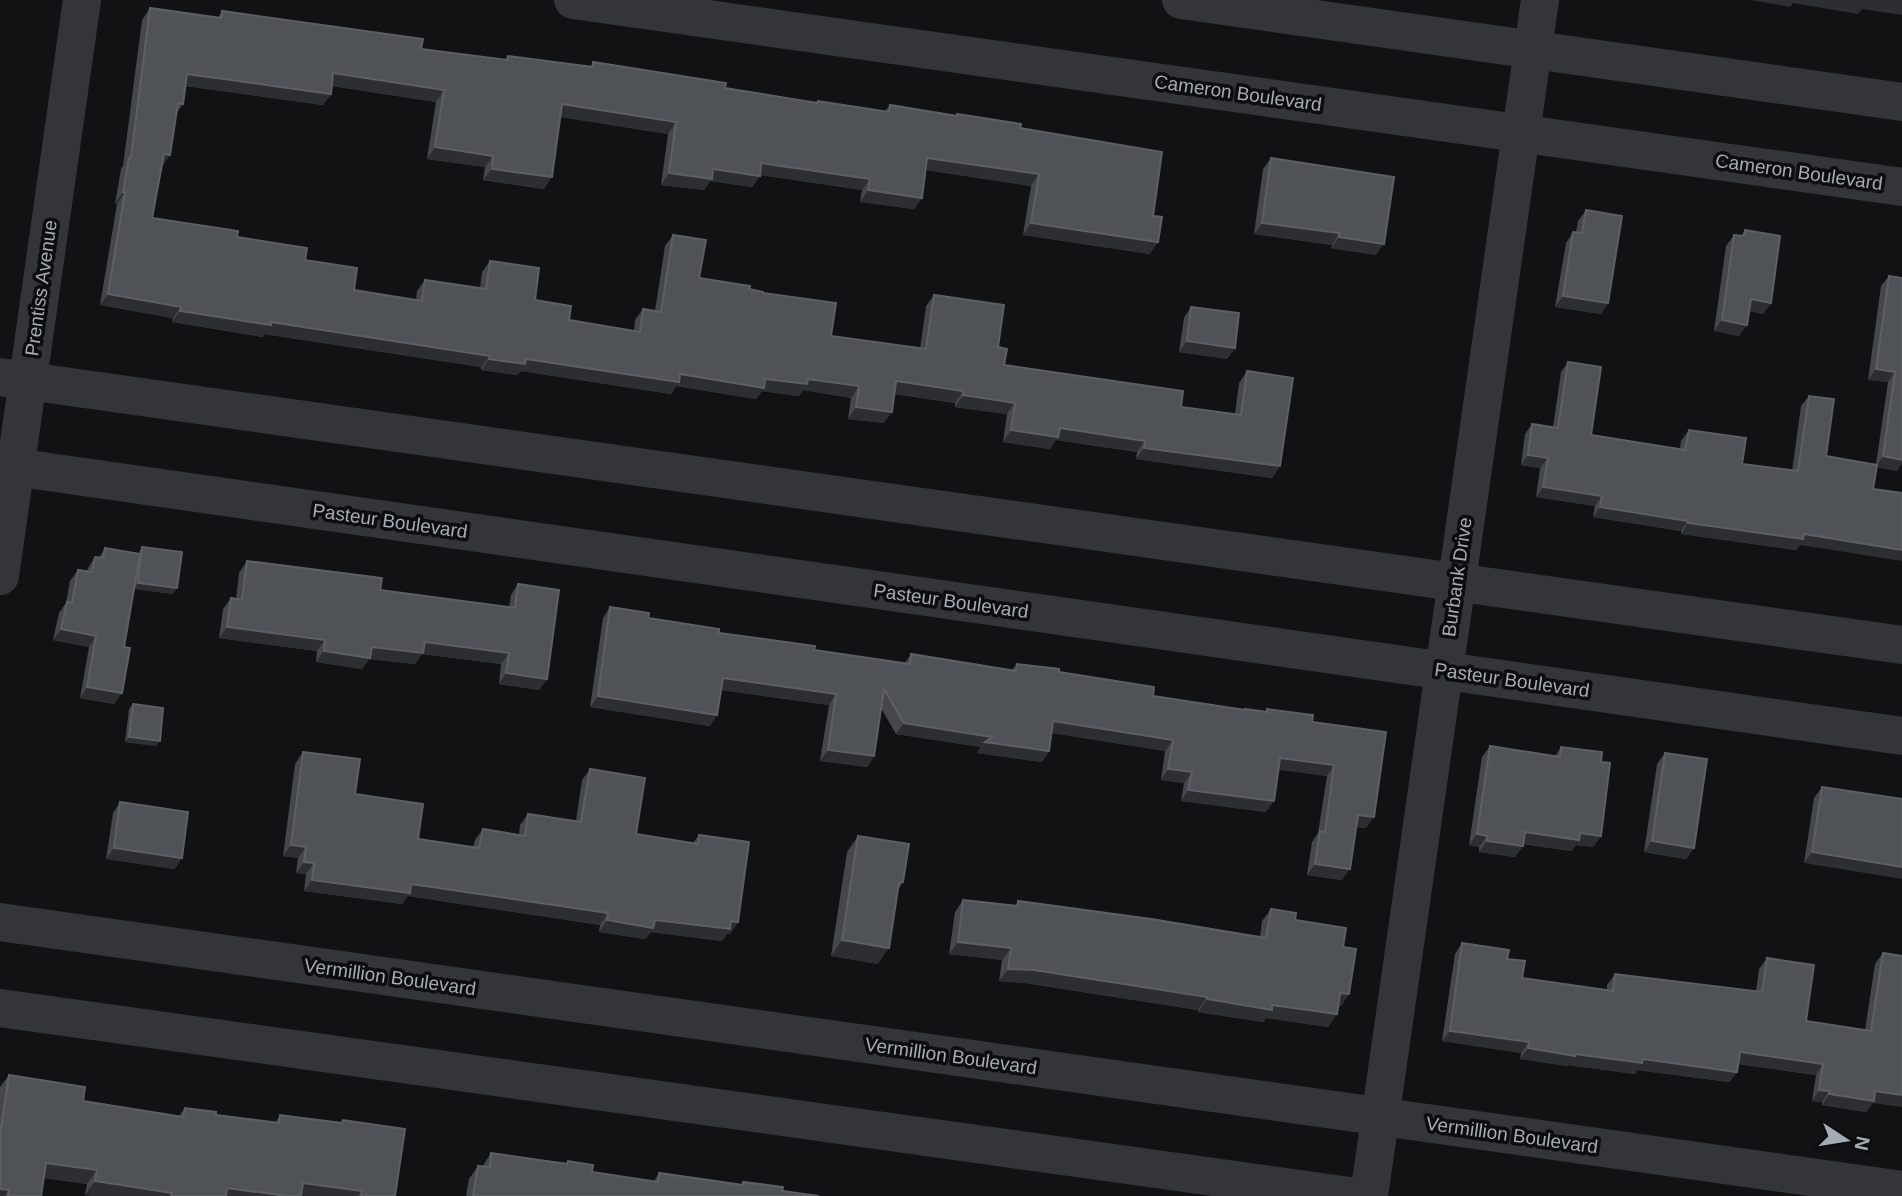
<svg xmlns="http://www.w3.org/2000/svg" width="1902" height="1196" font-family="Helvetica,sans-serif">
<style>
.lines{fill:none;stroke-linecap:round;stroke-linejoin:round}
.minor{stroke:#333539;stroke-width:38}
.wall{fill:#45474c}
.shaded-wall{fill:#2c2e31}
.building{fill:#4f5257;stroke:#5c6066;stroke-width:2}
.labels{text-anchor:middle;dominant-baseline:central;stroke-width:7;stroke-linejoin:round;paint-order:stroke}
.street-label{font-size:19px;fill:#a3abb4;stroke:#0d0d0f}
</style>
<rect width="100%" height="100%" fill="#121214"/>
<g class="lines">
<path class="minor" d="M573,0L1902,187
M1181,0L1902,102
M0,377L1902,645
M0,465L1902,736
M0,576L82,0
M0,922L1902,1190
M0,1008L1350,1196
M1369,1196L1540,0"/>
</g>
<path class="wall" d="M150,8L218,18L222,11L421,49L505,60L508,56L590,67L593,62L725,88L816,103L818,101L885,111L890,105L956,116L957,114L1020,128L1153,216L1150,254L1023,235L1031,186L926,170L922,198L914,209L860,202L862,190L760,175L752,187L710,181L704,190L661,185L668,134L561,117L544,189L483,180L485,167L427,159L436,102L332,86L331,94L323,105L185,86L183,104L177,112L162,167L152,218L237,237L305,260L354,290L416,300L417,291L425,280L480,288L482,272L490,261L535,300L569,320L634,331L635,320L643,309L655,311L665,246L673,235L699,278L763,293L831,336L920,349L926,306L934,295L998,347L1004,365L1181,407L1235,414L1239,383L1247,371L1280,466L1272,478L1136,459L1137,452L1056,440L1050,449L1003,442L1007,414L955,407V403L894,394L884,423L848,419L851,398L803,390L799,396L762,391L756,399L676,386L671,394L521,371L517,375L481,370V367L264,334L263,337L172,322L173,318L100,305L117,204H115L121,169L123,166L142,20Z
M1271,158L1376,255L1331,248L1332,245L1254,234L1263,169Z
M1586,210L1608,303L1601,314L1555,307L1566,243L1573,232H1576L1578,221Z
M1745,230L1771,303L1763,314L1749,311L1739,336L1714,331L1726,246L1734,235L1741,236Z
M1889,276L1902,278V463L1897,471L1877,467L1800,545L1796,550L1681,534V531L1593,517L1595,506L1536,497L1540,468L1521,465L1525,434L1532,424L1553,427L1561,372L1568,362L1591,435L1680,449L1681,441L1689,430L1742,464L1792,471L1801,406L1809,396L1826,456L1876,464L1888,382L1868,380L1881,286Z
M1191,307L1235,348L1227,359L1179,352L1184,318Z
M142,547L173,594L134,589L114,704L80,698L89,647L53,640L59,613L66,603L70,581L78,570L87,572L88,568L95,557L99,558L105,548L138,554Z
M247,561L380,590L509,607L511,595L518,584L547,679L539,690L499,684L501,664L422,654L415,664L369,659L362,669L316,662L317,651L219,638L223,609L231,598L236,599L239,573Z
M610,607L648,618L719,633L814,650L905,663L911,654L1012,670L1017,664L1059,672L1153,696L1244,710L1265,712L1267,709L1312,722L1366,828L1356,827L1342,880L1307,875L1312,842L1318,833L1327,776L1278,769L1266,812L1181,801L1184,783L1161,780L1165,751L1052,733L1049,751L1042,762L977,753L981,747L896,734L881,708L874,756L867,767L820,761L829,705L721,690L710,726L590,707L603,618Z
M133,704L156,746L125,742L129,709Z
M1490,746L1555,756L1561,747L1601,762V836L1593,847L1576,845L1571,851L1523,844V846L1515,857L1479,852V847L1469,845L1482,757Z
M303,752L355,794L418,839L473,848L475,840L483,829L519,835L520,825L528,814L576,821L582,780L590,769L636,834L693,843L699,835L738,922L730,934H727L722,941L651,932L645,939L599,932L600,925L408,896L402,904L304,891L306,874L296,873L298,858L283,856L295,764Z
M1665,753L1694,848L1686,859L1644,852L1657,764Z
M1822,787L1902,799L1804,863L1814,798Z
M120,802L175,869L106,859L113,813Z
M858,836L903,882L898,890L878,964L831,956L847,852Z
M963,900L1015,906L1018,901L1260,937L1262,921L1271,909L1295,920L1343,947L1349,994L1340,1007L1338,1006L1328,1027L1266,1018L1263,1022L1198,1012V1010L1025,983L999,981L1002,960L949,954L955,912Z
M1462,943L1507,959L1522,978L1607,990V985L1615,974L1756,991L1759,969L1767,958L1806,1021L1865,1030L1875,964L1883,953L1873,1103L1866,1112L1822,1105V1102L1812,1101L1816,1075L1738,1064L1737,1072L1729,1082L1637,1070L1635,1074L1568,1065L1567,1066L1520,1059L1521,1053L1442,1041L1455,954Z
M9,1075L83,1101L179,1116L185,1108L216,1115L275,1123L280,1115L341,1123L343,1120L395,1196H95L85,1195L87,1184L44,1178L41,1196H0V1087Z
M491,1153L566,1163L568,1161L592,1172L654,1181L659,1173L741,1185L743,1182L782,1191L819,1196H466L469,1179L478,1166L482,1167Z"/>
<path class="shaded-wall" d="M1751,0H1902V15L1862,9L1858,14L1793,3L1790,7Z
M333,73L444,90L436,102L325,85Z
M187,74L331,94L323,105L179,85Z
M562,104L676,122L668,134L554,116Z
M435,147L493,156L485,167L427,159Z
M164,154L170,155L162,167Z
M927,158L1039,174L1031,186L919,169Z
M761,163L870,179L862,190L753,174Z
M492,169L552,177L544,189L483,180Z
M713,169L760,176L752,187L710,181L704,190L661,185L669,173Z
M868,190L922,198L914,209L860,202Z
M123,192H125L117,204H115Z
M1031,223L1158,242L1150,254L1023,235Z
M1262,223L1339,233L1332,245L1254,234Z
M1339,237L1384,244L1376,255L1331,248Z
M108,294L181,307L173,318L100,305Z
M1563,296L1608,303L1601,314L1555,307Z
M1751,299L1771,303L1763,314L1744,310Z
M180,311L271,322L490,356L481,367L264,334L263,337L172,322Z
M1722,320L1747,325L1739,336L1714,331Z
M1187,341L1235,348L1227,359L1179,352Z
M489,359H526L680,374L765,379H808L859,386L851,398L803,390L799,396L762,391L756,399L676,386L671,394L521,371L517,375L481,370Z
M1876,369L1895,372L1888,382L1868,380Z
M896,381L963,391L955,403L888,393Z
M963,395L1015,403L1007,414L955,407Z
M856,407L892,412L884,423L848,419Z
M1060,428L1145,441L1137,452L1056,440L1050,449L1003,442L1011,430Z
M1144,448L1280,466L1272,478L1136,459Z
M1528,455L1548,458L1540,468L1521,465Z
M1883,456L1902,460V463L1897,471L1876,467Z
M1543,487L1602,496L1595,506L1536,497Z
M1600,507L1688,521L1681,531L1593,517Z
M1688,523L1804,534L1902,550V561L1800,545L1796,550L1681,534Z
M138,583L177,588L173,594L134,589Z
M227,627L325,640L317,651L219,638Z
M61,629L96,636L89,647L53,640Z
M425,642L509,653L501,664L422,654L415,664L369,659L362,669L316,662L324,651Z
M506,673L547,679L539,690L499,684Z
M723,678L836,694L829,705L715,689Z
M87,687L122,693L114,704L80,698Z
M598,696L717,715L710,726L590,707Z
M1053,721L1173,740L1165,751L1045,732Z
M904,723L992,737L1049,751L1042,762L977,753L981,747L896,734Z
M129,737L160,741L156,746L125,742Z
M828,750L874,756L867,767L820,761Z
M1280,758L1334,765L1327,776L1272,769Z
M1168,769L1192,772L1184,783L1161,780Z
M1188,790L1274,801L1266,812L1181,801Z
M1358,815L1374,817L1366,828L1351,826Z
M1525,832L1580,833L1601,836L1593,847L1576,845L1571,851L1517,843Z
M1477,834L1487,836L1479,847L1469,845Z
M1487,841L1523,846L1515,857L1479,852Z
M1652,841L1694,848L1686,859L1644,852Z
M291,845L306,847L298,858L283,856Z
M114,848L182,858L175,869L106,859Z
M1812,852L1902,867V879L1804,863Z
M304,862L314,863L306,874L296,873Z
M1315,864L1350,869L1342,880L1307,875Z
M312,880L411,884L608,913L600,925L408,896L402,904L304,891Z
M607,920H655L738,922L730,934H727L722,941L651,932L645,939L599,932Z
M842,940L889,948L878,964L831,956Z
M958,942L1011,948L1002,960L949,954Z
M1008,969L1034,970L1207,997L1198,1010L1025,983L999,981Z
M1340,993L1349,994L1340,1007L1331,1005Z
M1207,999L1272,1005L1337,1014L1328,1027L1266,1018L1263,1022L1198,1012Z
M1450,1031L1529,1042L1521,1053L1442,1041Z
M1528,1048L1575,1054L1643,1059L1737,1072L1729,1082L1637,1070L1635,1074L1568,1065L1567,1066L1520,1059Z
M1740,1052L1823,1064L1816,1075L1732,1063Z
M1819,1090L1829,1091L1822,1102L1812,1101Z
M1875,1091L1902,1095V1107L1873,1103L1866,1112L1822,1105L1829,1094Z
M46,1163L97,1170L87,1184L36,1177Z
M95,1181L172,1193L170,1196H95L85,1195Z
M303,1183L362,1191L358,1196H293Z
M227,1188L287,1196H222Z
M0,1189L9,1190L5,1196H0Z"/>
<path class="building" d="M150,8L221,18L222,11L423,39L421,49L507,60L508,56L593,67V62L726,83L725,88L817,103L818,101L889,112L890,105L957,116V114L1021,124L1020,128L1162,152L1153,216L1162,217L1158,242L1031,223L1039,174L927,158L922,198L868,190L870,179L761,163L760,176L713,169L712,179L669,173L676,122L562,104L552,177L492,169L493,156L435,147L444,90L333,73L331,94L187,74L183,104L178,103L170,155L164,154L152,218L238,231L237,237L307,248L305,260L357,268L354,290L422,301L425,280L486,289L490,261L539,268L535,300L571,306L569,320L640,332L643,309L661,312L673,235L706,240L699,278L750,286L749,289L763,292V293L836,303L831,336L926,349L934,295L1004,305L998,347L1007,349L1004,365L1183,391L1181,407L1241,415L1247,371L1293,378L1280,466L1144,448L1145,441L1060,428L1058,437L1011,430L1015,403L963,395V391L896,381L892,412L856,407L859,386L808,379L807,384L765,379L764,388L680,374L679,382L526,359L525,364L489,359L490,356L271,322V325L180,311L181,307L108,294L125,192H123L129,158H131Z
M1271,158L1394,177L1384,244L1339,237V233L1262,223Z
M1586,210L1622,216L1608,303L1563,296L1573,232L1582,233Z
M1745,230L1780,236L1771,303L1751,299L1747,325L1722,320L1734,235L1744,236Z
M1889,276L1902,278V460L1883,456L1895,372L1876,369Z
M1191,307L1239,313L1235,348L1187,341Z
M1568,362L1601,367L1591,435L1685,450L1689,430L1746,438L1742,464L1798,471L1809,396L1834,399L1826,456L1877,465L1873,489L1902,493V550L1804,534L1803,539L1688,523V521L1600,507L1602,496L1543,487L1548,458L1528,455L1532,424L1558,428Z
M142,547L182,552L177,588L138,583Z
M105,548L140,554L124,647L130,648L122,693L87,687L96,636L61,629L67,602L72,603L78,570L92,572L95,557L103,558Z
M247,561L382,578L380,590L515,608L518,584L559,590L547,679L506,673L509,653L425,642L423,653L372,647L370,658L324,651L325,640L227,627L231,598L242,600Z
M610,607L649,613L648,618L719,629V633L815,646L814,650L910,664L911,654L1016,671L1017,664L1059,669V672L1154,687L1153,696L1245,710V709L1267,712V709L1313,715L1312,722L1386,732L1374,817L1358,815L1350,869L1315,864L1320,831L1325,832L1334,765L1280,758L1274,801L1188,790L1192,772L1168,769L1173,740L1053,721L1049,751L985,742L992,737L904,723L884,689L874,756L828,750L836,694L723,678L717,715L598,696Z
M133,704L163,708L160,741L129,737Z
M1490,746L1560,757L1561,747L1602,752L1601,762L1610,763L1601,836L1580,833L1579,840L1525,832L1523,846L1487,841V836L1477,834Z
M303,752L360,759L355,794L423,804L418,839L479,848L483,829L525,836L528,814L581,822L590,769L645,778L636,834L698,844L699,835L749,842L738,922L731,921L730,929L655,920L653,928L607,920L608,913L411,884L410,893L312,880L314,863L304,862L306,847L291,845Z
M1665,753L1707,759L1694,848L1652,841Z
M1822,787L1902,799V867L1812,852Z
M120,802L188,812L182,858L114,848Z
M858,836L909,844L903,882H899L889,948L842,940Z
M963,900L1018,906V901L1151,919L1266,938L1271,909L1296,913L1295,920L1346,928L1343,947L1356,949L1349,994L1340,993L1337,1014L1272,1005V1010L1207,999V997L1034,970L1008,969L1011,948L958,942Z
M1462,943L1509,950L1507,959L1525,961L1522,978L1613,991L1615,974L1762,992L1767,958L1814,965L1806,1021L1871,1031L1883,953L1902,956V1095L1875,1091L1874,1101L1829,1094V1091L1819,1090L1823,1064L1740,1052L1737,1072L1643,1059L1642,1063L1575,1054V1056L1528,1048L1529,1042L1450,1031Z
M9,1075L85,1087L83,1101L183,1117L185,1108L216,1112V1115L279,1123L280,1115L342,1123L343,1120L405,1129L395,1196H361L362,1191L303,1183L301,1196H287L227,1188L226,1196H171L172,1193L95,1181L97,1170L46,1163L41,1196H8L9,1190L0,1189V1134Z
M491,1153L567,1164L568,1161L593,1165L592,1172L658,1182L659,1173L743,1185V1182L783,1187L782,1191L819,1196H473L478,1166L490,1167Z"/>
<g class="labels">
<g class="street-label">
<text transform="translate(1238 93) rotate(8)">Cameron Boulevard</text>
<text transform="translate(1799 172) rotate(8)">Cameron Boulevard</text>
<text transform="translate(41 288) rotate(-82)">Prentiss Avenue</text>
<text transform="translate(390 521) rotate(8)">Pasteur Boulevard</text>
<text transform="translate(1457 577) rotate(-82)">Burbank Drive</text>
<text transform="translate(951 601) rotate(8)">Pasteur Boulevard</text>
<text transform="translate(1512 680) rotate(8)">Pasteur Boulevard</text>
<text transform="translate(390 977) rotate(8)">Vermillion Boulevard</text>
<text transform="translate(951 1056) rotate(8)">Vermillion Boulevard</text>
<text transform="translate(1512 1135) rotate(8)">Vermillion Boulevard</text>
</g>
</g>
<g transform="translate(1846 1140) rotate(102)" stroke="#0d0d0f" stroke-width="5" paint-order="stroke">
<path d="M0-5L12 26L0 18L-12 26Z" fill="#a3abb4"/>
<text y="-10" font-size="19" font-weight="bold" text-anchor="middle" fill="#a3abb4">N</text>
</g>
</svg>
